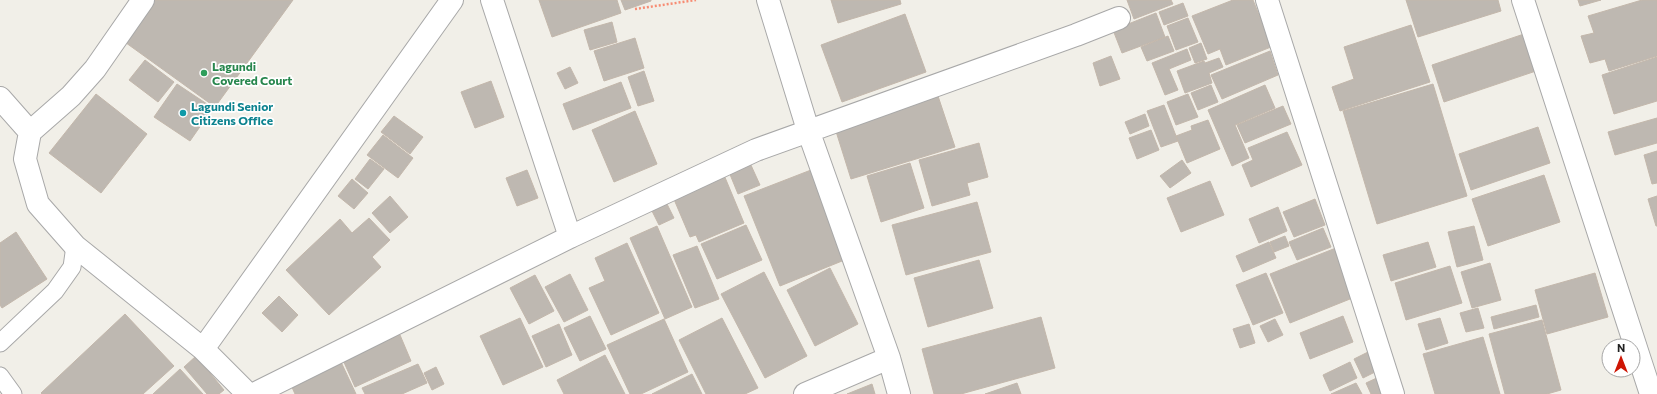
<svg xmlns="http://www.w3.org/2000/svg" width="1657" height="394" font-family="Commissioner,sans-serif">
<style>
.building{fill:#beb8b1;stroke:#c3b7ab}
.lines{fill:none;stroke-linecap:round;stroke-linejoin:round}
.lane-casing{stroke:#a8a8a8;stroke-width:19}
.street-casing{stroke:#a8a8a8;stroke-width:24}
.path{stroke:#f78c73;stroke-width:2.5;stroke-dasharray:2 2;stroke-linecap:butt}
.lane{stroke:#fff;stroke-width:17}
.street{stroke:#fff;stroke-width:22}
.leisure-dot{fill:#2e9e5b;stroke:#fff;stroke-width:1.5}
.culture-dot{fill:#0f9aa8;stroke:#fff;stroke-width:1.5}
.labels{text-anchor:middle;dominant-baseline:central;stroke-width:3.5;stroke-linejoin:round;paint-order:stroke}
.leisure-label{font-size:12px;font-weight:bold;fill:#27864d;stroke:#fff;text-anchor:start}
.culture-label{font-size:12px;font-weight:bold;fill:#0d838f;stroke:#fff;text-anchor:start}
</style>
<rect width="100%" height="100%" fill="#f1efe8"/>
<path class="building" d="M150,0H293L215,107L122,40Z
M539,0H617L621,13L552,37Z
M621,0H651V1L625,10Z
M831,0H900L901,4L838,23Z
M1127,0H1171L1173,4L1134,19Z
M1233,0H1253L1261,20L1266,19L1276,45L1226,65L1220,49L1208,54L1192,16Z
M1406,0H1498L1501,11L1418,37Z
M1578,0H1601L1580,6Z
M1642,0H1657V56L1609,71L1605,59L1590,63L1581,36L1594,33L1588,16Z
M1183,3L1188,16L1164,25L1159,12Z
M1156,13L1165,37L1122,53L1113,30Z
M905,14L926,72L842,102L821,45Z
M1188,18L1198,42L1176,50L1167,26Z
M612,22L617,42L590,50L584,30Z
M1411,25L1430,82L1340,111L1332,87L1354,79L1344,47Z
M1524,34L1536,71L1444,102L1432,65Z
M1168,36L1174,51L1147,61L1141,47Z
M635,38L644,68L604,81L594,51Z
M1201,43L1207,59L1195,63L1189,48Z
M1187,49L1191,60L1169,69L1178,90L1165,95L1152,63Z
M1270,51L1278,75L1222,99L1211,75Z
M1111,56L1120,79L1100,86L1093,63Z
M1657,57V101L1614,114L1602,75Z
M1219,58L1223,67L1209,73L1212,83L1185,93L1177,71L1204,61L1205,63Z
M145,60L174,82L158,102L129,80Z
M570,67L578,83L565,89L557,73Z
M644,71L654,101L638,106L628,77Z
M491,81L504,117L475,128L461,92Z
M621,82L631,108L573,130L563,104Z
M177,84L213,108L190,141L154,117Z
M1433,84L1467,196L1377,224L1343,111Z
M1211,85L1218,102L1198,110L1191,93Z
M1265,85L1275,108L1235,125L1249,158L1232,166L1208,110Z
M937,93L955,147L851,179L834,125Z
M96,94L147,134L101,193L49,153Z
M1188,94L1198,117L1176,125L1167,102Z
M1164,105L1178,141L1161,147L1147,111Z
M1283,106L1291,124L1245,143L1237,125Z
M635,111L657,164L614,182L592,130Z
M1145,114L1149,126L1130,134L1125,122Z
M394,116L423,137L410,154L381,132Z
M1657,118V143L1615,155L1608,132Z
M1208,120L1220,149L1187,163L1176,136L1192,130L1191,126Z
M1538,127L1550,163L1471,190L1459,154Z
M1151,130L1159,150L1137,159L1129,138Z
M1287,132L1302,165L1251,187L1242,165L1253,160L1248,148Z
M383,135L413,158L398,178L367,155Z
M979,143L988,177L967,183L970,195L932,206L919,160Z
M1657,151V183L1652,184L1644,155Z
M370,159L384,169L368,189L355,179Z
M1182,160L1191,173L1170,188L1160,176Z
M750,163L760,185L738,194L729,172Z
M910,163L924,208L881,222L867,176Z
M527,170L538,198L517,206L506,178Z
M811,170L847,259L780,286L744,196Z
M724,175L744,223L699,242L696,235L690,237L673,197Z
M1544,175L1560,222L1488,246L1472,199Z
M352,179L368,193L354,209L338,196Z
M1210,181L1224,215L1181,232L1167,198Z
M390,196L408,217L390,233L372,213Z
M1657,196V226H1656L1648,199Z
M1315,199L1325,225L1294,237L1283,212Z
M666,202L674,218L659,225L651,209Z
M977,202L991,252L906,275L892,225Z
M1278,207L1287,231L1259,243L1249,219Z
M369,218L390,240L372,257L381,267L329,315L286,270L340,219L352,233Z
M746,225L762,260L717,279L701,244Z
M657,226L692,307L665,319L630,238Z
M1474,226L1483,260L1457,267L1448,232Z
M1323,228L1331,247L1297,260L1289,242Z
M16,232L47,279L2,308L0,305V243Z
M1285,236L1289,246L1274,252L1270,242Z
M1269,242L1276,258L1243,272L1236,256Z
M1428,242L1436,267L1391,281L1383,255Z
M627,243L659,313L611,335L589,288L605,281L595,258Z
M697,246L719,299L695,308L673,255Z
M1341,246L1360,295L1290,323L1270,274Z
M979,260L993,308L928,327L914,278Z
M1490,263L1501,300L1472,308L1461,272Z
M1450,266L1462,303L1406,320L1395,283Z
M830,268L858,324L815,346L787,290Z
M764,272L807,356L765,378L721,294Z
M1266,273L1283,313L1253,325L1236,285Z
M1595,273L1608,317L1547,334L1535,290Z
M570,274L588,310L564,322L545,287Z
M535,275L554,311L529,324L510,288Z
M279,296L298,315L282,332L262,313Z
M1536,305L1539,317L1494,329L1491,317Z
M1478,308L1484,328L1466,332L1460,313Z
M125,314L174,366L143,394H42L41,393Z
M590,316L606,349L580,361L564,328Z
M1343,316L1353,342L1310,359L1300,333Z
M1041,317L1055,368L961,394H934L922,349Z
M520,318L543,367L503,385L480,336Z
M722,318L758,388L745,394H706L679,340Z
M1440,318L1448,343L1426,350L1418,324Z
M664,319L688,372L641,394H630L607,345Z
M1275,319L1283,335L1268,342L1260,326Z
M1542,320L1561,390L1547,394H1505L1489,334Z
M559,324L572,355L546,367L532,336Z
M1249,324L1255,343L1240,348L1233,329Z
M400,335L411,361L355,387L343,360Z
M1483,337L1500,394H1435L1423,354Z
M1374,349L1383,368L1363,378L1354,359Z
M605,355L625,394H564L557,380Z
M196,356L224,390L219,394H207L184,367Z
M341,362L356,394H295L291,385Z
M1350,362L1357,378L1330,391L1323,375Z
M418,364L427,383L402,394H365L362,388Z
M436,367L444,384L432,390L424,373Z
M180,369L203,394H153Z
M692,374L702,394H652Z
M1381,376L1389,394H1371L1366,383Z
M1017,383L1021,394H985Z
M1356,383L1362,394H1331Z
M872,384L875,394H847Z"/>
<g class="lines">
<g class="lane-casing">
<path id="lane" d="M0,343L55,291L72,267L75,246
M0,376L13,394"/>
</g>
<g class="street-casing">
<path id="street" d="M492,0L570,237
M768,0L808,130L889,358L899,394
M1267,0L1393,394
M1523,0L1651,394
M0,98L30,132L25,159L38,204L75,246L203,349L248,394
M30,132L71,96L95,69L143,0
M203,349L452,0
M254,394L570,237L756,150L1076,35L1119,18
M805,394L889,358"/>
</g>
<path class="path" d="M635,9L696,0"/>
<use href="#lane" class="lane"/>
<use href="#street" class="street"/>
</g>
<circle class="leisure-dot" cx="204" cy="73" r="4"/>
<circle class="culture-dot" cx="183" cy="113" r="4"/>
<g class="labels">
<g class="leisure-label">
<text x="212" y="66">Lagundi<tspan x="212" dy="14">Covered Court</tspan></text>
</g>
<g class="culture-label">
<text x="191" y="106">Lagundi Senior<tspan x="191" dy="14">Citizens Office</tspan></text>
</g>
</g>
<g transform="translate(1621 358)"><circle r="19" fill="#ffffff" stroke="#a6a6a6"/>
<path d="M0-3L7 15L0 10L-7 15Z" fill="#ce1504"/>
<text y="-6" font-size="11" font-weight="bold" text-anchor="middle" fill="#212121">N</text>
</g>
</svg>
